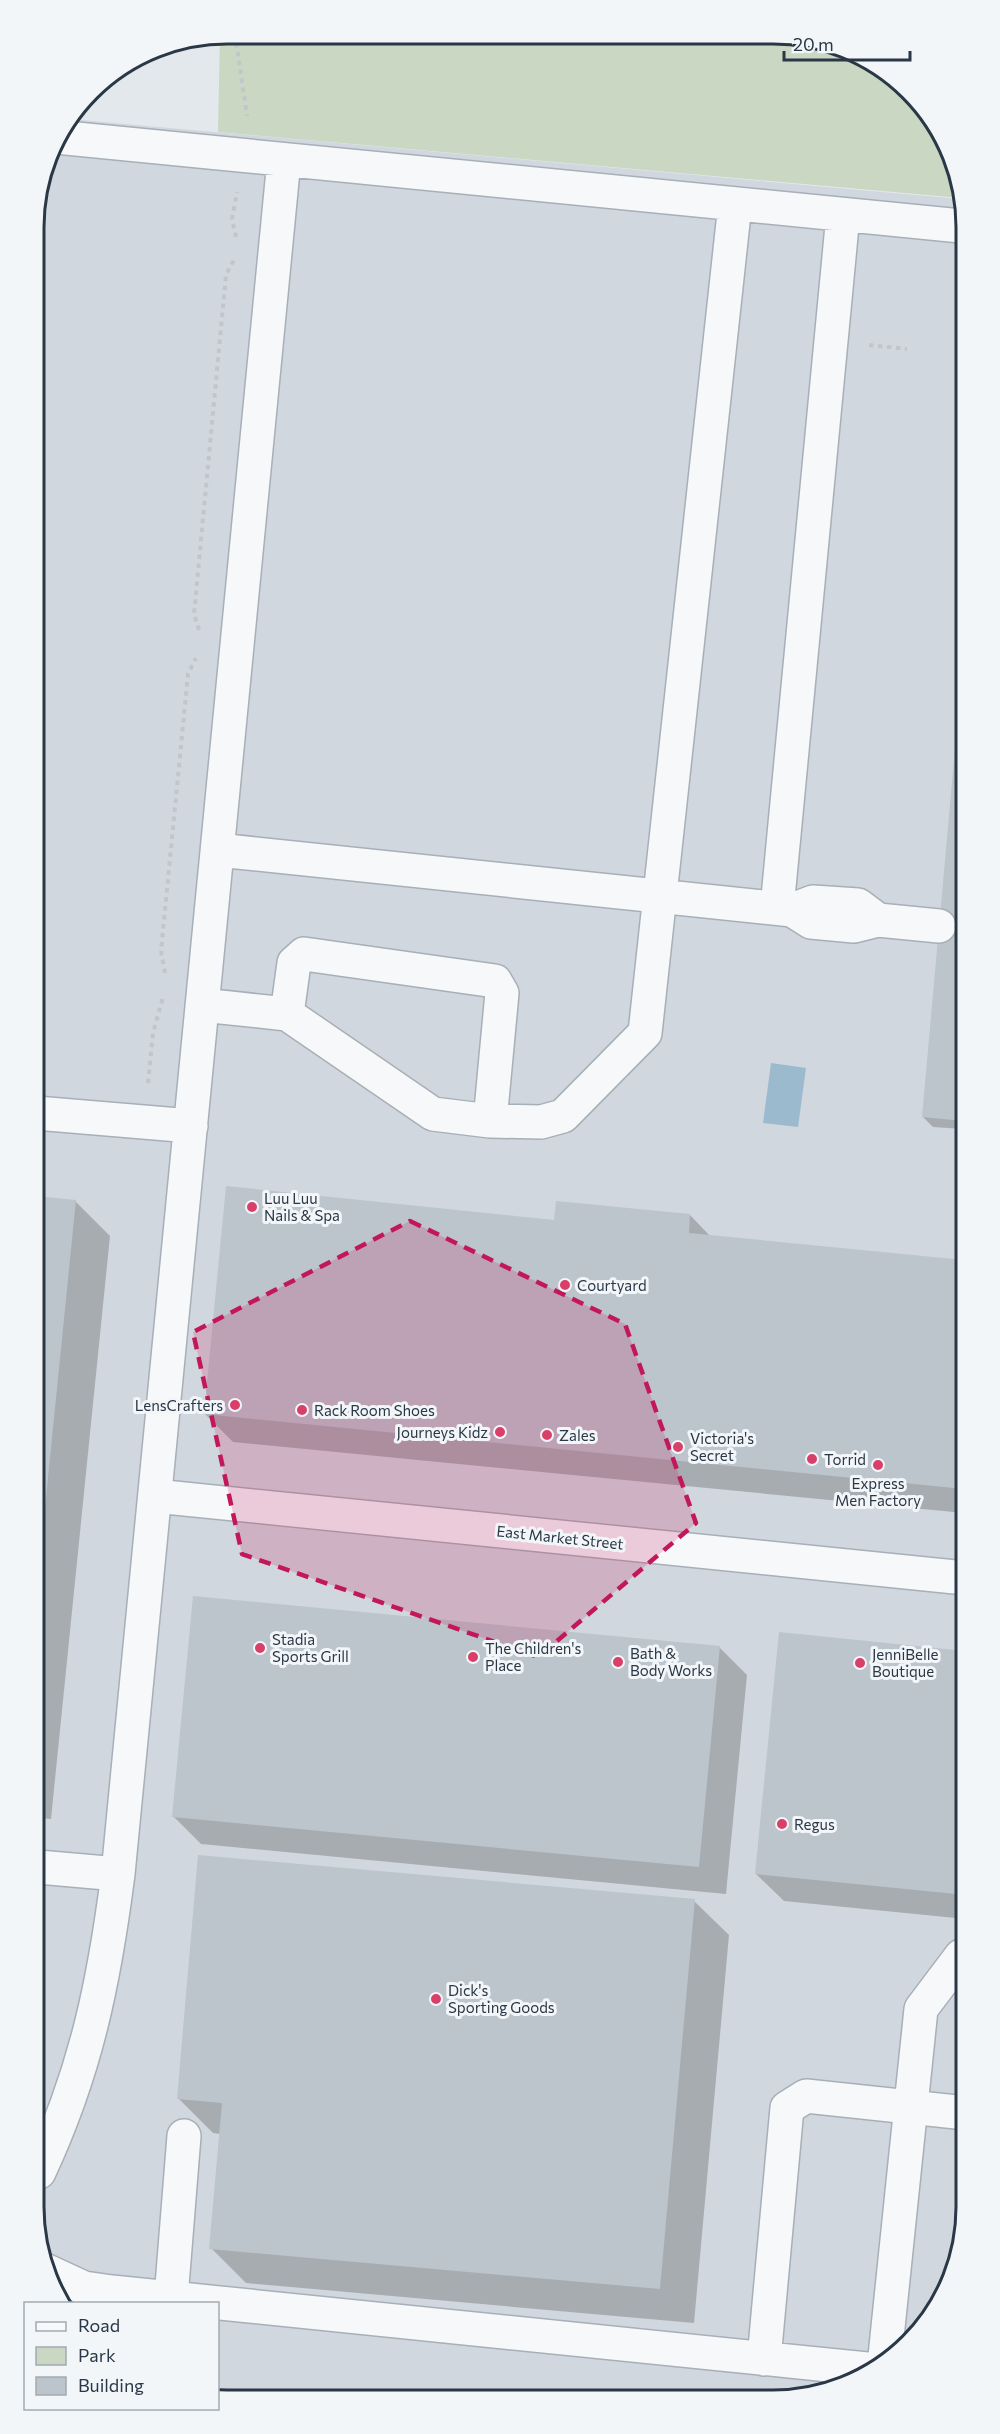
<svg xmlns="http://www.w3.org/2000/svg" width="1000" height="2434" font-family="Commissioner,sans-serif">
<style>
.built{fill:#d1d7de}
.green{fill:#cad7c3}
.water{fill:#9cbace}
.shadow{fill:#0003}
.building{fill:#bcc4cc}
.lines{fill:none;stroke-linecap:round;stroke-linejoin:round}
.minor-tunnel{stroke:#bec5cb;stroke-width:33;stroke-dasharray:33 16;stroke-linecap:butt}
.minor-casing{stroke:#a7afb7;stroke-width:36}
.path{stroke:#c1c6cb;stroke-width:4;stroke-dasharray:4.5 4.5;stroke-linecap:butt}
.minor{stroke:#f6f8fa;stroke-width:33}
.marked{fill:#c2185b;fill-opacity:0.2;stroke:#c2185b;stroke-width:4.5;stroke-dasharray:12 8;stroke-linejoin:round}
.poi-dot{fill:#d94069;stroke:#f3f6f9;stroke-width:2}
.labels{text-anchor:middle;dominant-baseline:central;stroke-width:6;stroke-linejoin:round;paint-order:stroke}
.poi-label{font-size:15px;fill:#293746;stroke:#f3f6f9;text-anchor:start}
.street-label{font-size:15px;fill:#293746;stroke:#f3f6f9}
.rim{fill:none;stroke:#293746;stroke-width:3}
</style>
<rect width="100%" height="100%" fill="#e3e8ec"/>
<path class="built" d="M70,119L961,199L967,2220L952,2281L919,2335L881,2369L824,2395L218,2397V2304L59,2303L40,2258L33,213L53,140Z"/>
<path class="green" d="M226,33L811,37L860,53L910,89L961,176V198L218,132L220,34Z"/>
<path class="water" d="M771,1063L806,1068L798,1127L763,1123Z"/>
<path class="shadow" d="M962,692L963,1129L933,1127L923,1117Z
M36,1197L75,1201L110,1236L51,1819L38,1818Z
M690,1215L711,1237L964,1261V1513L233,1442L205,1414L556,1222Z
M719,1647L747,1675L726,1894L201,1844L173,1816Z
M965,1652L966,1919L784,1901L756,1874Z
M694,1901L729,1935L694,2323L246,2283L211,2248L221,2134L213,2133L178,2098Z"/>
<path class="building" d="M960,693H962L963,1121L922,1117Z
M226,1186L554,1220L556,1201L690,1214L689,1233L964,1260V1489L204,1414Z
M36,1196L76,1200L39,1567H37Z
M193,1596L720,1646L699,1867L172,1817Z
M779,1632L965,1651L966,1895L755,1874Z
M198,1855L695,1899L660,2289L209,2249L222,2103L177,2099Z"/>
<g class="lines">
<path class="minor-tunnel" d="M939,926L963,928"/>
<g class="minor-casing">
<path id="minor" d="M56,137L961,226
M218,850L792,910
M777,908L843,215
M878,920L858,905L813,902L792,910L811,922L854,926L878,920L939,926
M202,1005L287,1014L433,1114L490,1121L541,1122L563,1116L645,1033L735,204
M287,1014L294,963L304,954L495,981L502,993L490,1121
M36,1113L191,1126
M155,1496L965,1578
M38,1867L118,1874
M39,2172C86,2071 104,1983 118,1874L284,160
M45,2270L84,2288L112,2292L877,2370
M171,2298L184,2136
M764,2359L787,2108L806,2096L966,2113
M884,2366L921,2009L961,1956H966"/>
</g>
<path class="path" d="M223,34L237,33
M235,34L247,116
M236,237L232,219L237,192
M869,345L907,349
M199,630L194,614L226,275L235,258
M165,973L161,951L188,674L196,658
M148,1083L153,1033L163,997"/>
<use href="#minor" class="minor"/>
</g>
<path class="marked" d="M410,1221L625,1324L696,1523L538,1657L242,1554L193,1332Z"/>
<g class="poi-dot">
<circle cx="252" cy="1207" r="6"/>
<circle cx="565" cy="1285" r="6"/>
<circle cx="235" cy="1405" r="6"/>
<circle cx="302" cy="1410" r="6"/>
<circle cx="500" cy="1432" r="6"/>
<circle cx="547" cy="1435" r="6"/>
<circle cx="678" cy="1447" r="6"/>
<circle cx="812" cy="1459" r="6"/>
<circle cx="878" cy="1465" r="6"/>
<circle cx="260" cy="1648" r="6"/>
<circle cx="473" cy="1657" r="6"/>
<circle cx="618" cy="1662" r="6"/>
<circle cx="860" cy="1663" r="6"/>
<circle cx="782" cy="1824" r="6"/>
<circle cx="436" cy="1999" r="6"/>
</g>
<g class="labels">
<g class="poi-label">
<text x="264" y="1198">Luu Luu<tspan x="264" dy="17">Nails &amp; Spa</tspan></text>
<text x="577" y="1285">Courtyard</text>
<text x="223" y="1405" text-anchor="end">LensCrafters</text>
<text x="314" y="1410">Rack Room Shoes</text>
<text x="488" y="1432" text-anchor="end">Journeys Kidz</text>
<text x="559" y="1435">Zales</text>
<text x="690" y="1438">Victoria's<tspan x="690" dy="17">Secret</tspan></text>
<text x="824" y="1459">Torrid</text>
<text x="878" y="1483" text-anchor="middle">Express<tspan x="878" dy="17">Men Factory</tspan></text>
<text x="272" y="1639">Stadia<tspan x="272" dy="17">Sports Grill</tspan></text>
<text x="485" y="1648">The Children's<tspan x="485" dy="17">Place</tspan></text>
<text x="630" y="1653">Bath &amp;<tspan x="630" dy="17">Body Works</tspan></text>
<text x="872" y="1654">JenniBelle<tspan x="872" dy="17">Boutique</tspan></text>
<text x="794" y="1824">Regus</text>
<text x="448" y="1990">Dick's<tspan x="448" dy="17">Sporting Goods</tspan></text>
</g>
<g class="street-label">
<text transform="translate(560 1537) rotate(6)">East Market Street</text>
</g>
</g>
<path d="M0 0H1000V2434H0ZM227 44H773A183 183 0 0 1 956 227V2207A183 183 0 0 1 773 2390H227A183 183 0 0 1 44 2207V227A183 183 0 0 1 227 44Z" fill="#f3f6f9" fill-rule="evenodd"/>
<path class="rim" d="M227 44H773A183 183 0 0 1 956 227V2207A183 183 0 0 1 773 2390H227A183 183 0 0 1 44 2207V227A183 183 0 0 1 227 44Z"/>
<rect x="24" y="2302" width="195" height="108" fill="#f3f6f9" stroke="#a2aab1" stroke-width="1.5"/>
<rect x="36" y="2322" width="30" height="9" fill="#f6f8fa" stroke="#a2aab1" stroke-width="1.5"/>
<text x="78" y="2332" font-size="18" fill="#293746">Road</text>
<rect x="36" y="2347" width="30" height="18" fill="#cad7c3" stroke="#a2aab1" stroke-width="1.5"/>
<text x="78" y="2362" font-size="18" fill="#293746">Park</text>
<rect x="36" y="2377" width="30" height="18" fill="#bcc4cc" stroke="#a2aab1" stroke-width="1.5"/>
<text x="78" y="2392" font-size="18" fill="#293746">Building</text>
<path d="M784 51v9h126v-9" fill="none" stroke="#293746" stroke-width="3"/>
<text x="793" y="51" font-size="18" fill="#293746" stroke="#f3f6f9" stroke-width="4.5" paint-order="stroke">20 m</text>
</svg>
